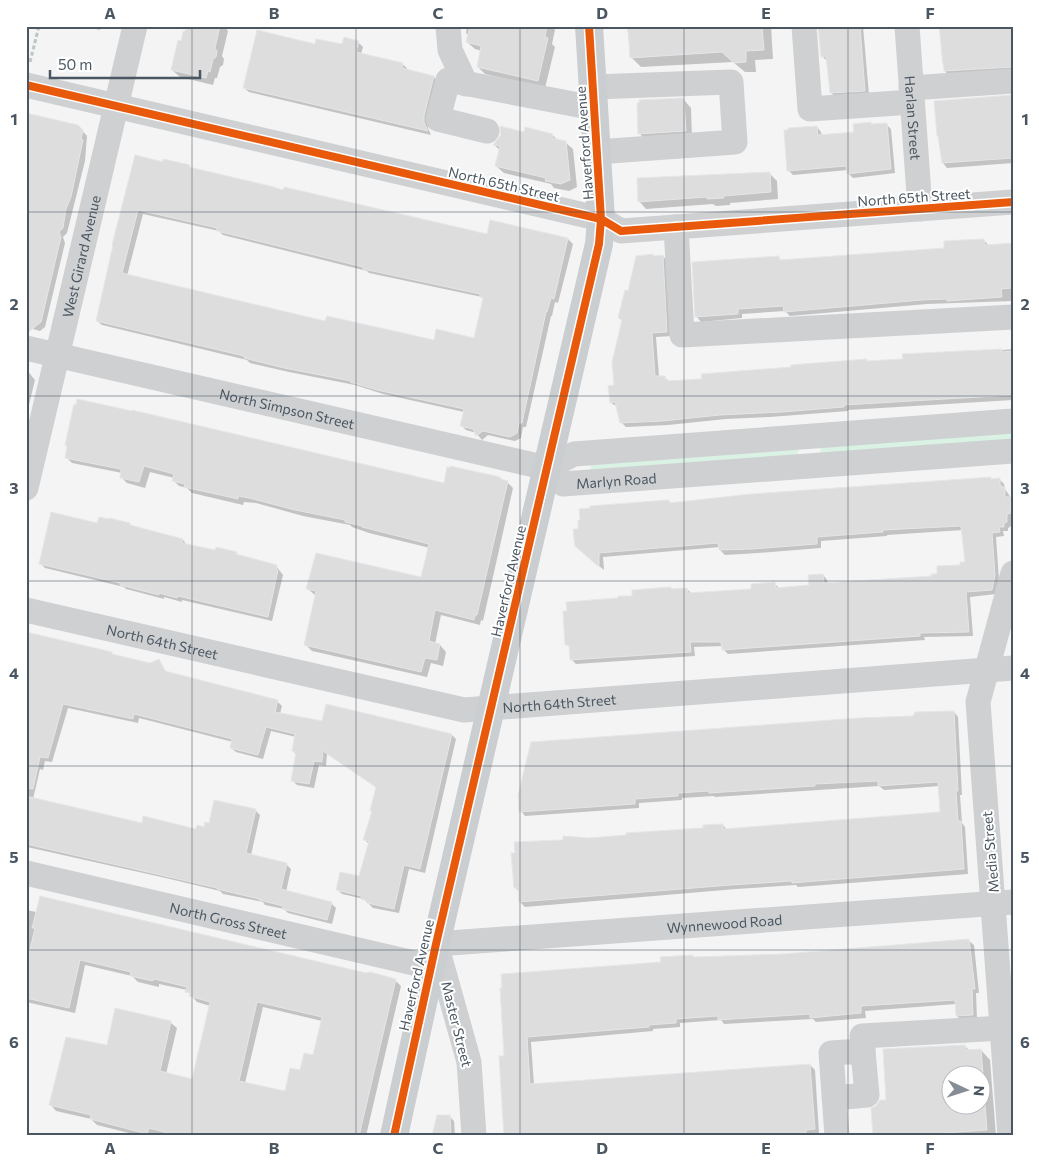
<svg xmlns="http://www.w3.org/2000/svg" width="1039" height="1162" font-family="Commissioner,sans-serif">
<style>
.green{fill:#d9f2e3}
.shadow{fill:#0003;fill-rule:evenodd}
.building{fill:#ddddde;stroke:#e5e6e7;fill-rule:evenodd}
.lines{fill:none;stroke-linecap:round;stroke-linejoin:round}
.path{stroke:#bcc7c4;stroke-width:3;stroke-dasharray:4 2.5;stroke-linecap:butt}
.minor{stroke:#ced0d2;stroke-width:25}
.major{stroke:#caced1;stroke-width:28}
.cycleway-casing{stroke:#fff;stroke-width:11}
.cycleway{stroke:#e8590c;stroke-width:8}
.grid{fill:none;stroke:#4a5661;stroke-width:1;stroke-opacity:0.55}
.labels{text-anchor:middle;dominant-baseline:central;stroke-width:4;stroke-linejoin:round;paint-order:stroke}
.street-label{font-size:14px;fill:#4a5661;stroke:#fff}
.neatline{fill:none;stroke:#4a5661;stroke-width:2}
.grid-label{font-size:16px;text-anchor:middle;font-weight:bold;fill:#4a5661}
</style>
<rect width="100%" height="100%" fill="#f4f4f4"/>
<path class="green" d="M1013,426V443L821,453L820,445Z
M799,450L796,457L591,470L590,462Z"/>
<path class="shadow" d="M82,26H101L100,30Z
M191,26H224L228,31L222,56L224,59L223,65L220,67L217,78H215L213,85L180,77L172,70L182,42Z
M467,26H552L555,30L552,44L555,47L545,88L485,74L478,67L482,51L475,49L467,42L469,36L466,33Z
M627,26H771L773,59L755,60L756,72H745L733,62L641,67L631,57Z
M820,26H863L869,95L836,97L831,93L827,61L822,56Z
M940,26H1013V69L949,76L945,71L942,59Z
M358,42L363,47L361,54L402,64L407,68V71L434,77L438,82L428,121V128L431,135L249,92L244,88L316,45L343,46Z
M1013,97V163L947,168L943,163Z
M684,100L691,108L692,138L647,141L640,134Z
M886,124L891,129L895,173L853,178L848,173V170L793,175L789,171L817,127L821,132L822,136L855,133Z
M78,126L87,136L85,161L67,233L63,237L65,243L45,327L40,331L26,327Z
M524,133L552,135L558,140L565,142L573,149L577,187L569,191L554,188L551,184L504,173L496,166L500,150L494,145Z
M164,163L189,166L192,169L269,188L488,236L491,221L568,239L573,244L558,303L555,302L552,316H551L526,427H523L521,438L515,441L488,435L482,440L476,433L466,430L462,426L464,412L383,394L355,385L289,372L250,363L247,360L102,325L97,321L115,246ZM143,214L219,231L223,235L367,271L369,273L482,297L484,300L475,339L435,341L326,323L127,276Z
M769,173L777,181L778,199L730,203V205L716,206L713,204L646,209L639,201Z
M984,240L989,246L1013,244V301L927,304L790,316L785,311L742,314V318L701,322L697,317L694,264L779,258L782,261L946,250Z
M663,256L667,261L672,336L656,337L659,377H664L670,382L1013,349V400L848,410V411L770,417L726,419L668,425L626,427L621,422L618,407L611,403L615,387L623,322L620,318L629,292Z
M26,369L35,380L26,417Z
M66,457L445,484L500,478L507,482L513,488L483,621L481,620L480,625L441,615L435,644L440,645L446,652L443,666L431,663L427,677L312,651L306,645L316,596L308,589L422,579L430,548L369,533L352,527L350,525L303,516L256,503L244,502L243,505L192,493L187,488L179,486L173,480L174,478L150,472L145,488L127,483L121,477L122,473L72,463Z
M1000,480L1004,484L1005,489L1013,501L1011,526L1008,528V531H1003L1004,536L996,537L999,580L996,594L970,597L973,636L924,637L925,640L728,654L723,649V646L694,647L695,656L576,664L571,659V648L566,644L633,597L671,588L673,590L687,589L692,594L753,590L775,584L780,589L810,586L823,575L827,580L828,584L933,577L966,563L963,530L887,535V536L821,541V548L758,553L725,555L720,550V547L603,557L604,570L581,551L669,501L671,504Z
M129,524L133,528L183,540L187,545L216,552L236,553L239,556L276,566L283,575L272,621L182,600V602L164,597V599L126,589L124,587L45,568L40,563Z
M26,633L111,653L114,656L150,665L159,661L167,673L277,701L282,706L280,714L323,722L452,735L456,739L425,873L409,869L399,913L373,908L364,899L342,894L337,889L360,878L369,844L364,839L373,812L371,810L377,788L327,754L326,766L319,765L314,788L297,785L292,780L297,755L293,751L296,737L271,731L263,759L236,752L231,748L233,742L139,718L138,723L68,708L52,762L45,761L43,770L40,769L33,799L143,825L197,830L255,810L260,815L251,855L286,864L291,869L286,892L331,903L336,908L332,924L288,913L284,909L265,905L263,902L223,894L220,891L170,879L27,847L26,850Z
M1011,708H1013V733Z
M954,712L958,717L962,795H960L962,823L965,827L968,874L798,887L796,885L736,889L525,907L520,902L519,892L515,887L516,854L531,844L705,829L723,825L727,830L942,814L940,786L884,790L879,786L715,797L714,796L682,798V800L639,803V808L525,816L521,811L914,717Z
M26,910L395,980L401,986L366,1136H164L154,1133V1136H141L97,1125L91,1119L56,1111L51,1105L108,1047L116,1010L171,1023L177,1028L166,1074L193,1080L210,1006L197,1002L187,990L159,984V987L138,982L132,976L85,965L75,1013L26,1002ZM263,1007L322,1021L314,1057L286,1093L245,1083Z
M969,941L974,945L979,993H976L977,1020L962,1021L957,1016L956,1004L865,1011L866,1018L816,1022L813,1019L724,1024L721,1020L680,1023V1027L653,1029V1031L531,1042L534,1085L810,1065L815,1070L819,1133L810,1134V1136H505L506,1057L501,989L662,964L692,956L694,958L783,955Z
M965,1046L970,1051L981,1050L990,1060L996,1136H874ZM952,1074H982V1104H952Z
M449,1116L454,1121L455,1136H433Z"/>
<path class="building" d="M191,26H220L215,48L217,51L216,57L213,59L210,72L208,71L206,78L171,70L178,40L181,41L183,32Z
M470,26H547L545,37L548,38L538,81L477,67L481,46L466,42Z
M628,26H762L764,50L746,51V62L734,63L722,52L630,58Z
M818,26H860L865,91L830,93L826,56L821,57Z
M939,26H1013V67L944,71Z
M257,30L315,44L316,39L342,44L344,37L359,41L356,52L403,63L402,68L434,76L424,116V122L428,131L243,88Z
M1013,95V158L942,163L938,136H937L934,101Z
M682,98L684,99L686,131L638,134L637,103H639V100Z
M26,113L78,125L83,130L81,139L83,140L71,197L66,209L63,228L59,232L61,237L41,322L26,334Z
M871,122V124L887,123L891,169L847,174L846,166L787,171L784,130H788V128L817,126L818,135L854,132L853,124Z
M500,126L524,132L525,127L553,134L552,138L566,141L570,180L561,184L545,181L546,178L495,166L500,146L493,145L501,135Z
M135,155L163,162V159L177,162L190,165L189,167L270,186L283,190L284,187L487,234L490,220L568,238L554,299L551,298L547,312H546L522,423H519L517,433L510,437L483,431L476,436L473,429L460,426L464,409L377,390L350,382L351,381L284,368L244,358V356L96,321L113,245H112ZM138,210L217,228V231L363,267V269L480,294V297L483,298L474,338L436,329L434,340L327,316L325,321L122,273Z
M770,172L771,192L723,196L724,198L707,199V197L638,202L637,178Z
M984,239L985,245L1013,243L1012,288L1001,289L1002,297L947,301V299L922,300L784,312L783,306L738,309V314L695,317L692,262L779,256V260L944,248V241Z
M653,254V256L663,255L667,332L652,333L655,376H665L666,381L702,379L701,374L791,367V365L867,359V361L903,359L902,354L1002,349V352L1013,351V395L844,405V407L782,412L720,415L663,421L620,423L615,402L610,403L608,386L614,385L612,362L622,320L618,318L625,290L628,291L636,256Z
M77,399L132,411V410L444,483L447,467L450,468V466L500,477V479L508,481L477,615H475L474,620L435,610L429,641L440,644L437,660L425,658L421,672L304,645L316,591L306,589L316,553L421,577L429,544L362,527V526L345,522V520L295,510L249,498L238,496V499L184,487L185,484L172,481L174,474L144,466L139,482L120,478L121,471L120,469L65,458L67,446L65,445L74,404L76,405Z
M991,477V479L1000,478V485L1005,488V497H1010L1011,513L1007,514V522L1004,523V527H999L1000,532L992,533L995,575L992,590L966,592L969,632L920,633V636L722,650L721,642H690L691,652L570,660L569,645H565L564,629L563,611H567L566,602L618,598V596H632V590L671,587V589L687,588L688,593L751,589V584L775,582L776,588L809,585L808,575L823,574L824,583L932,576L931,574H937V566L960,565V562H965L961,526L883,530V532L817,537V544L752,549L719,550L718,543L599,553V567L575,546L573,529H578V521L580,519L579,509L590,508V506L669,500V503L751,494Z
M51,512L97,523L99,517L109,519V518L130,523V525L183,539L182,543L215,550L216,547L237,552L236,554L277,565L276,569L278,570L268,617L178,596L177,598L159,593V595L120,585V583L39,564Z
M26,632L112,652V654L150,663L159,659L165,671L278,700L275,712L322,721L326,704L452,734L420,869L404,865L394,909L367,903L365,900H362L361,896L336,890L340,872L359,876L369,841L363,840L372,811H370L376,787L323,751L322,762L314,761L309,784L291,781L296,752L292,751L295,734L266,727L258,755L230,748L232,739L134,714L133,719L63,704L48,758L40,757L33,789L26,788Z
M954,711L958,791H956L958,821H961L964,869L792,883V881L731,885L519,902L518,888H514L511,853H515L514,842L561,840H563V836L589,838L626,835V833L703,828V825L723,824V829L940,812L938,782L878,786V781L815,784V786L709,793V791L678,793V796L635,799V804L519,812L518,795L531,742L859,718L913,716L915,712Z
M26,796L142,823L143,816L196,829L197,825L204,827L205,822L209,823L214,800L256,809L246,853L287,863L281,889L332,902L327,920L282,909L283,906L259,900V899L217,889V888L26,844Z
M40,896L366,973L370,972L396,979L359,1136H179L149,1128L147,1134L90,1119L91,1115L49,1105L66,1037L107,1045L115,1008L171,1021L160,1071L192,1079L210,1002L189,996L190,993L185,992L187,987L154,979L153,981L130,976L131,972L80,960L69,1008L26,998V967L35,928H32ZM257,1002L322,1017L313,1055L304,1053L300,1070L290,1068L285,1091L239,1081Z
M969,939L975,989H972L973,1015L956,1016L955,1000L861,1006V1013L810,1018V1014L718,1020V1016L676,1019V1023L649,1025V1027L527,1037L530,1084L810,1064L815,1129L806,1130V1133L770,1136H504L499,1056H504L500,988H502L501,974L661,962L660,957L693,955V957L783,954Z
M965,1045L966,1050L981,1049L983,1074H952V1104H985L987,1130L903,1136H873L871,1108L876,1106L880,1100H886L883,1049Z
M437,1115H450L451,1136H432Z"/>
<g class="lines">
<path class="path" d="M30,62L39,26"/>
<g class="minor">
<path d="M448,26L450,50L466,84"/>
<path d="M804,26L810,109L912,102"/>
<path id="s1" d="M907,26L920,209"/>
<path d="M26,85L601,219L621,231L1013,202"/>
<path d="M593,87L731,82L735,142L597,152"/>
<path d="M911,88L1013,81"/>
<path d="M487,131L438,119L448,80L594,108"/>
<path d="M676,227L682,335L1013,317"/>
<path id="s2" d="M26,348L547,468"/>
<path id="s3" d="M547,468L563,484L1013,451"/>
<path d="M547,468L574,454L1013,421"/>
<path id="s4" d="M26,488L135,26"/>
<path id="s5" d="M26,610L464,710L1013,668"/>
<path id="s6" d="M26,873L431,967"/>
<path d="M863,1051L862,1036L1003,1028"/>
<path d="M834,1098L867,1095L863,1051L831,1053L837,1136"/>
<path id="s7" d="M474,1136L469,1062L436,944L1013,902"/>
<path d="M1010,1136L978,702L1013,573"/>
</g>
<path class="major" d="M394,1136L436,944L599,244L601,219L589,26"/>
<g class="cycleway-casing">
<path id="cycleway" d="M26,85L601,219L621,231L1013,202
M394,1136L436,944L599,244L601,219L589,26"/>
</g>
<use href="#cycleway" class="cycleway"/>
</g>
<path class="grid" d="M192,26V1136M356,26V1136M520,26V1136M684,26V1136M848,26V1136M26,212H1013M26,396H1013M26,581H1013M26,766H1013M26,950H1013"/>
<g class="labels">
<g class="street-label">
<text stroke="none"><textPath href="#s1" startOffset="92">Harlan Street</textPath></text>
<text transform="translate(584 143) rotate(-94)">Haverford Avenue</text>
<text transform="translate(504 184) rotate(13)">North 65th Street</text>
<text transform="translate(914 197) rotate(-4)">North 65th Street</text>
<text stroke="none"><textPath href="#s4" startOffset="238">West Girard Avenue</textPath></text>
<text stroke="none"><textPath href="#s2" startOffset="268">North Simpson Street</textPath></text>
<text stroke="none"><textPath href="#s3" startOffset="76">Marlyn Road</textPath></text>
<text transform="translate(508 581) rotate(-77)">Haverford Avenue</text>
<text stroke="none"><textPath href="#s5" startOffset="140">North 64th Street</textPath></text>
<text stroke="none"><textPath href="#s5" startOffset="545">North 64th Street</textPath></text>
<text transform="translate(990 852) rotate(-95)">Media Street</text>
<text stroke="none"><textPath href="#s6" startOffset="208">North Gross Street</textPath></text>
<text stroke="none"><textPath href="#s7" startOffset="486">Wynnewood Road</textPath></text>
<text transform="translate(416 975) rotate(-77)">Haverford Avenue</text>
<text transform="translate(457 1024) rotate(76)">Master Street</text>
</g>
</g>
<rect width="1039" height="1162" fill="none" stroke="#ffffff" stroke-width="55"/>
<g transform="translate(966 1090) rotate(94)"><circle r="24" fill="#ffffff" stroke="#b7bbc0"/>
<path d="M0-4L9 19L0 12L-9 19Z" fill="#868d94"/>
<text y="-8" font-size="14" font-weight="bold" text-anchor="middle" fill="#4a5661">N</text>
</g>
<path d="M50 70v8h150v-8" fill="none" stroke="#4a5661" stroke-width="2.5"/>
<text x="58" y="70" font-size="15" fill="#4a5661" stroke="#ffffff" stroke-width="4" paint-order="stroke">50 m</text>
<rect x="28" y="28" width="984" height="1106" class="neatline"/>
<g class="grid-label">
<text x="110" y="19">A</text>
<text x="274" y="19">B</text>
<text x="438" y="19">C</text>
<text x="602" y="19">D</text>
<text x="766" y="19">E</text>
<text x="930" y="19">F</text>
<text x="14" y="125">1</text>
<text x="1025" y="125">1</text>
<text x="14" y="310">2</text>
<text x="1025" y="310">2</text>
<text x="14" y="494">3</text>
<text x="1025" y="494">3</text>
<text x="14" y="679">4</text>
<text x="1025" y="679">4</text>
<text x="14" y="863">5</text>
<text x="1025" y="863">5</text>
<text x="14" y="1048">6</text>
<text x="1025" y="1048">6</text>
<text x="110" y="1154">A</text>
<text x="274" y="1154">B</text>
<text x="438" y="1154">C</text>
<text x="602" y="1154">D</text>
<text x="766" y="1154">E</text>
<text x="930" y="1154">F</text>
</g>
</svg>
